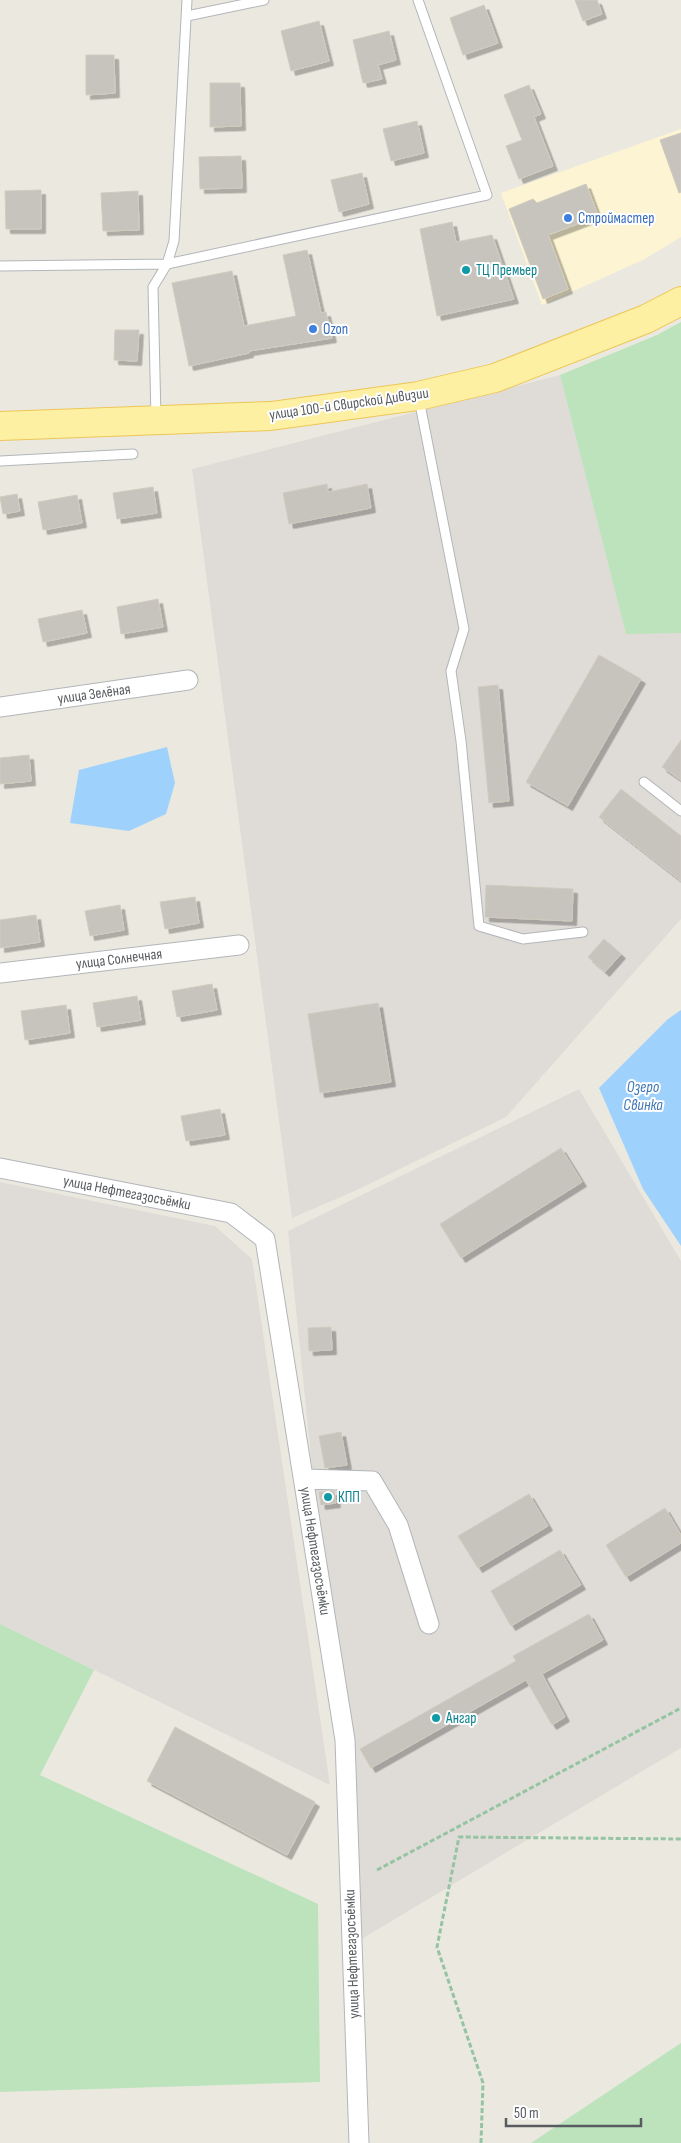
<svg xmlns="http://www.w3.org/2000/svg" width="681" height="2143" font-family="'Sofia Sans Condensed',sans-serif">
<style>
.commercial{fill:#fdf4d3}
.industrial{fill:#dfdcd7}
.green{fill:#bce3bc}
.water{fill:#9ed2fd}
.building{fill:#c6c4bd;stroke:#d0cbbe;filter:url(#shadow)}
.lines{fill:none;stroke-linecap:round;stroke-linejoin:round}
.service-casing{stroke:#b2b6ba;stroke-width:11}
.minor-casing{stroke:#b2b6ba;stroke-width:21}
.primary-casing{stroke:#eec656;stroke-width:30}
.path{stroke:#95c4a3;stroke-width:3;stroke-dasharray:5 2.5;stroke-linecap:butt}
.service{stroke:#fff;stroke-width:9}
.minor{stroke:#fff;stroke-width:19}
.primary{stroke:#fdf0a3;stroke-width:28}
.shop-dot{fill:#3f7fe0;stroke:#fff;stroke-width:2}
.culture-dot{fill:#0f9aa8;stroke:#fff;stroke-width:2}
.labels{text-anchor:middle;dominant-baseline:central;stroke-width:4;stroke-linejoin:round;paint-order:stroke}
.shop-label{font-size:15px;fill:#366cbe;stroke:#fff;text-anchor:start}
.culture-label{font-size:15px;fill:#0d838f;stroke:#fff;text-anchor:start}
.street-label{font-size:15px;fill:#585c60;stroke:#fff}
.water-label{font-size:16px;font-style:italic;fill:#4077b6;stroke:#fff}
</style>
<defs>
<filter id="shadow"><feDropShadow dx="4.5" dy="4.5" stdDeviation="0" flood-color="#0004"/></filter>
</defs>
<rect width="100%" height="100%" fill="#ebe9df"/>
<path class="commercial" d="M681,129V237L643,260L542,305L501,193Z"/>
<path class="industrial" d="M560,375L626,633H681V919L506,1117L357,1190L292,1218L192,469Z
M579,1089L681,1261V1748L360,1940L288,1231Z
M0,1182L215,1226L252,1259L330,1785L0,1624Z"/>
<path class="green" d="M681,322V633L626,634L560,375L657,335Z
M0,1624L94,1670L40,1775L318,1904L320,2082L0,2092Z
M681,2043V2143H531Z"/>
<path class="water" d="M167,747L175,783L166,814L129,831L70,823L79,770Z
M681,1010V1246L643,1189L599,1088L668,1019Z"/>
<path class="building" d="M575,0H597L602,14L583,21Z
M484,5L498,43L463,55L450,18Z
M319,21L329,61L291,71L281,31Z
M389,31L396,60L378,65L382,79L363,83L353,40Z
M86,55H114L115,93L86,95Z
M210,83H240L241,126L210,127Z
M529,85L541,114L534,117L553,166L519,179L506,146L522,140L504,95Z
M417,121L424,153L391,161L383,129Z
M681,133V192L679,193L660,140Z
M241,156L242,188L200,189L199,157Z
M362,173L369,204L339,212L331,180Z
M586,184L598,216L548,235L568,289L543,299L509,209L533,199L537,203Z
M41,190V229H6L5,191Z
M138,191L139,230L103,231L101,193Z
M452,222L456,242L492,235L514,299L437,316L420,229Z
M307,250L321,313L326,312L332,338L249,351V353L189,366L172,283L232,271L244,326L296,316L283,255Z
M115,330H139L137,361L114,360Z
M327,484L328,492L367,484L371,508L289,524L283,493Z
M153,487L157,513L117,519L113,493Z
M17,494L20,511L3,514L0,497Z
M77,495L82,523L43,530L38,502Z
M158,599L163,627L121,634L117,607Z
M82,610L87,633L43,642L38,619Z
M599,655L641,679L568,806L526,782Z
M498,685L509,801L489,803L478,687Z
M681,740V780L662,767Z
M29,755L31,781L0,784V758Z
M621,789L681,836V881L599,817Z
M486,885L573,889L572,921L485,917Z
M195,897L199,923L165,929L160,902Z
M120,905L124,930L90,936L85,911Z
M36,915L40,942L0,948V920Z
M604,939L621,954L605,972L588,957Z
M212,984L217,1010L177,1017L172,991Z
M137,996L141,1020L97,1027L93,1003Z
M378,1003L391,1082L320,1093L308,1014Z
M66,1005L70,1033L25,1040L21,1011Z
M220,1109L225,1135L186,1141L181,1116Z
M561,1148L582,1182L461,1258L440,1224Z
M331,1327L332,1350L309,1351L308,1328Z
M341,1432L347,1465L325,1468L319,1436Z
M334,1491L336,1503L321,1505L319,1492Z
M529,1494L548,1526L478,1568L458,1536Z
M665,1508L681,1535V1543L626,1577L606,1545Z
M560,1550L581,1585L511,1626L491,1591Z
M589,1614L603,1640L542,1674L565,1717L552,1725L526,1680L371,1768L360,1749L516,1661L513,1656Z
M175,1727L315,1802L287,1855L147,1781Z"/>
<g class="lines">
<g class="service-casing">
<path id="service" d="M187,16L264,0
M0,266L167,264L487,195L418,0
M419,399L464,629L451,671L461,741L479,926L523,939L583,932
M156,418L153,287L167,264L174,241L187,0
M0,461L133,454
M644,782L681,811"/>
</g>
<g class="minor-casing">
<path id="minor" d="M0,707L188,680
M0,973L239,945
M0,1168L231,1213L265,1239L345,1740L359,2143
M304,1479L372,1481L398,1525L429,1624"/>
</g>
<g class="primary-casing">
<path id="primary" d="M0,426L271,416L418,396L495,378L646,319L681,301"/>
</g>
<path class="path" d="M377,1870L681,1708
M481,2143L483,2083L437,1947L459,1837L681,1839"/>
<use href="#service" class="service"/>
<use href="#minor" class="minor"/>
<use href="#primary" class="primary"/>
</g>
<g class="shop-dot">
<circle cx="568" cy="218" r="5"/>
<circle cx="313" cy="329" r="5"/>
</g>
<g class="culture-dot">
<circle cx="466" cy="270" r="5"/>
<circle cx="328" cy="1497" r="5"/>
<circle cx="436" cy="1718" r="5"/>
</g>
<g class="labels">
<g class="shop-label">
<text x="578" y="218">Строймастер</text>
<text x="323" y="329">Ozon</text>
</g>
<g class="culture-label">
<text x="476" y="270">ТЦ Премьер</text>
<text x="338" y="1497">КПП</text>
<text x="446" y="1718">Ангар</text>
</g>
<g class="street-label">
<text transform="translate(349 404) rotate(-8)">улица 100-й Свирской Дивизии</text>
<text transform="translate(94 694) rotate(-8)">улица Зелёная</text>
<text transform="translate(119 959) rotate(-7)">улица Солнечная</text>
<text transform="translate(127 1193) rotate(11)">улица Нефтегазосъёмки</text>
<text transform="translate(315 1551) rotate(81)">улица Нефтегазосъёмки</text>
<text transform="translate(352 1954) rotate(-92)">улица Нефтегазосъёмки</text>
</g>
<g class="water-label">
<text x="643" y="1087">Озеро<tspan x="643" dy="18">Свинка</tspan></text>
</g>
</g>
<path d="M506 2118v8h135v-8" fill="none" stroke="#585c60" stroke-width="2.5"/>
<text x="514" y="2118" font-size="15" fill="#585c60" stroke="#ffffff" stroke-width="4" paint-order="stroke">50 m</text>
</svg>
